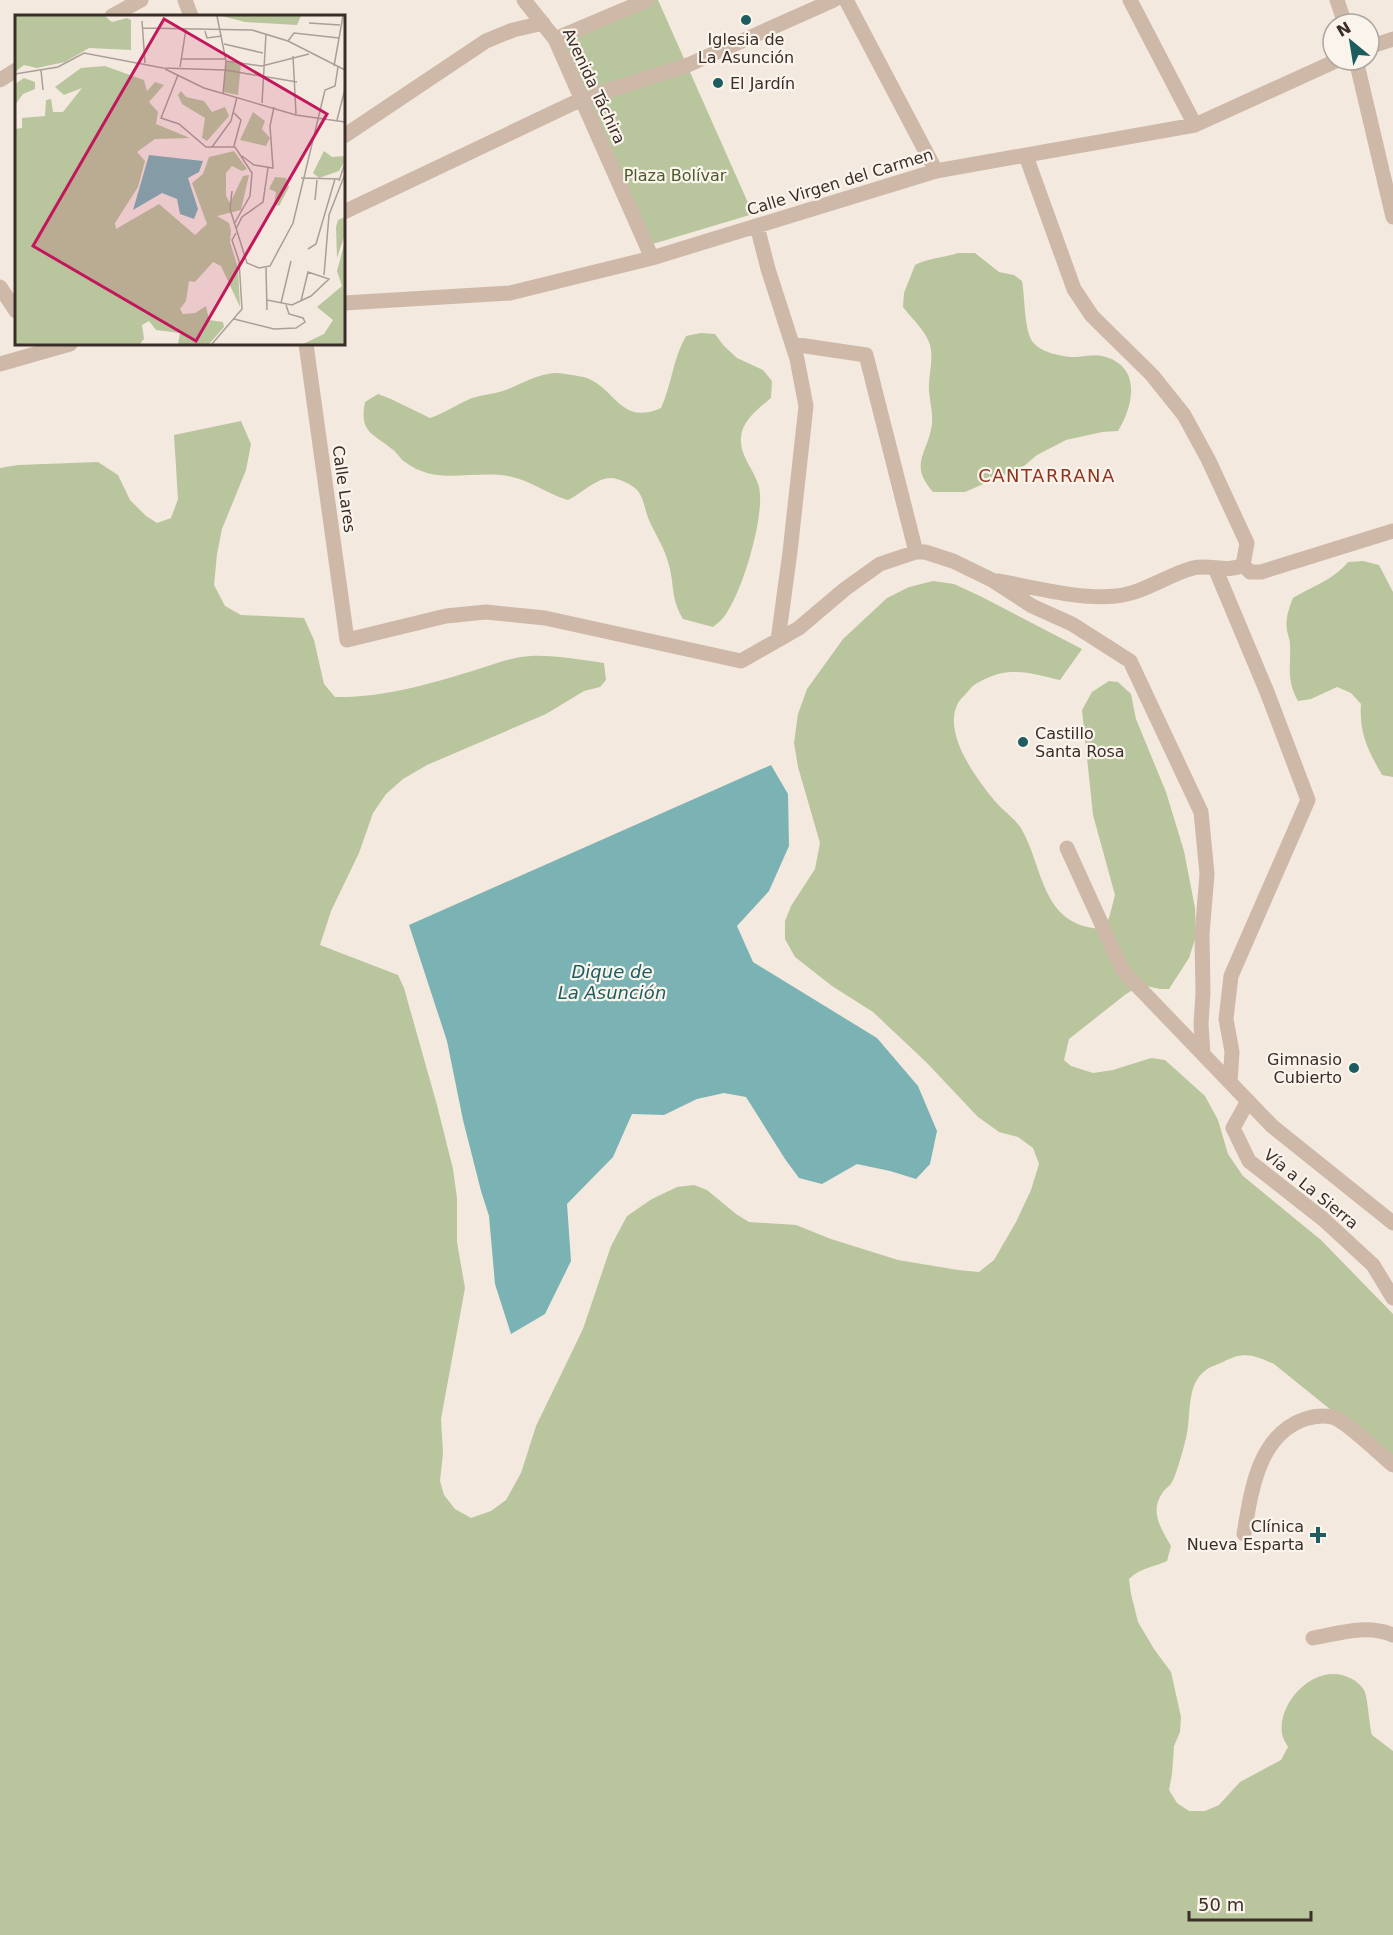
<svg xmlns="http://www.w3.org/2000/svg" width="1393" height="1935" font-family="'DejaVu Sans',sans-serif">
<style>
.green{fill:#b9c59d}
.water{fill:#7bb3b4}
.lines{fill:none;stroke-linecap:round;stroke-linejoin:round}
.minor{stroke:#ceb9a9;stroke-width:15}
.poi-dot{fill:#1c5d60;stroke:#fbf4ec;stroke-width:2}
.labels{text-anchor:middle;dominant-baseline:central;stroke-width:4.5;stroke-linejoin:round;paint-order:stroke}
.poi-label{font-size:16px;fill:#3b2e29;stroke:#fbf4ec;text-anchor:start}
.street-label{font-size:16px;fill:#3b2e29;stroke:#fbf4ec}
.park-label{font-size:16px;fill:#4b5b2b;stroke:#fbf4ec}
.neighbourhood-label{font-size:18px;letter-spacing:1.5px;fill:#8f341d;stroke:#fbf4ec}
.water-label{font-size:18px;font-style:italic;fill:#1c5d60;stroke:#fbf4ec}
.inset-road{fill:none;stroke:#aa9e96;stroke-width:1.5}
.view{fill:#c2185b;fill-opacity:0.15;stroke:#c2185b;stroke-width:3}
.inset-edge{fill:none;stroke:#3b2e29;stroke-width:3}
</style>
<rect width="100%" height="100%" fill="#f4e9df"/>
<path class="green" d="M647,0H658L753,214L646,246L555,39Z
M958,253H975L999,272L1014,275L1022,281C1025,297 1024,328 1032,341C1039,352 1062,357 1074,357C1083,357 1094,354 1102,356C1142,365 1134,405 1118,431L1102,432L1066,440L1037,455L1024,466L965,492H933C908,463 928,454 932,424C933,413 930,402 929,391C928,376 934,360 930,345C926,331 912,319 903,307L904,293L915,265C929,258 943,258 958,253Z
M701,333L715,334L724,346L737,358L763,370L772,381L771,398C759,408 742,421 741,437C739,459 759,473 760,494C762,524 743,589 726,614C723,619 718,623 713,627L683,619C670,597 675,584 668,562C664,547 655,534 649,520C645,511 644,498 637,490C631,484 620,479 612,478C597,477 581,494 568,500C547,494 530,480 508,476C472,470 436,486 405,462C400,459 397,452 392,449C373,433 359,433 365,402L378,394L391,399L430,418C445,413 457,404 472,398C482,395 493,394 503,391C520,385 537,374 555,373C562,373 571,375 578,376C614,380 617,428 661,408C672,384 673,358 686,336Z
M241,421L251,444L246,470L222,529L217,554L214,585L225,606L241,615L304,618L314,640L324,684L335,697C380,698 426,685 469,672C490,666 510,657 531,656C555,655 580,660 604,663L606,680L600,687L584,691L546,714L427,765L403,779L386,794L373,813L359,853L331,911L320,945L398,975L404,988L437,1105L453,1169L457,1198V1242L465,1288L441,1419L443,1453L440,1481L444,1495L455,1509L471,1518L491,1511L506,1500L521,1473L536,1426L583,1329L611,1246L627,1216L652,1199L677,1187L694,1185L707,1190L736,1214L749,1222L796,1225L831,1239L898,1260L958,1270L979,1272L994,1260L1016,1222L1031,1190L1039,1164L1033,1148L1018,1137L999,1132L978,1117L926,1062L873,1012L832,986L795,957L785,939V921L791,906L815,869L820,843L798,767L794,743L798,714L807,689L843,639L887,598L909,587L933,581L954,584L982,597L1082,649L1060,680C1033,674 1012,666 985,679C979,682 974,684 970,689C967,693 961,698 958,703C942,733 976,778 994,800C1003,811 1016,819 1022,830C1044,869 1041,926 1102,929L1109,918L1115,895L1093,815L1082,710L1092,692L1109,681L1118,682L1131,694L1136,719L1166,792L1184,851L1195,908L1196,936L1189,958L1169,989H1160L1142,985L1126,994L1069,1039L1064,1060L1071,1066L1093,1073L1113,1070L1151,1058L1165,1060L1205,1096L1218,1120L1228,1154L1243,1176L1321,1240L1393,1314V1460L1274,1364C1253,1355 1244,1351 1223,1362C1217,1365 1211,1366 1206,1370C1185,1385 1192,1416 1186,1438C1184,1447 1176,1476 1172,1482C1170,1486 1166,1488 1163,1492C1149,1512 1161,1528 1171,1546L1167,1561C1152,1568 1142,1567 1129,1579L1131,1594L1138,1622L1154,1649L1171,1672L1181,1717L1180,1732L1174,1746L1172,1774L1169,1790L1177,1803L1189,1811H1205L1219,1805L1240,1782L1281,1760L1288,1747C1286,1743 1283,1739 1282,1734C1277,1701 1317,1661 1350,1678C1355,1680 1361,1685 1364,1690C1368,1697 1369,1725 1372,1735L1393,1751V1935H0V468L18,465L98,462L118,475L130,500L146,516L157,523L171,518L178,499L174,435Z
M1363,561L1379,565L1393,592V777L1382,775C1368,750 1359,734 1361,704L1351,693L1337,687L1311,699L1298,701C1286,679 1291,668 1290,645C1290,640 1288,635 1287,631C1285,619 1289,608 1293,598C1313,586 1333,580 1348,562Z"/>
<path class="water" d="M771,765L788,794L789,846L769,891L737,926L753,962L877,1038L918,1086L937,1131L930,1164L916,1179L890,1171L857,1164L822,1184L799,1178L785,1159L746,1097L724,1093L697,1099L664,1115L632,1114L613,1157L567,1204L571,1261L545,1314L511,1334L495,1284L489,1216L481,1191L463,1120L447,1041L409,925Z"/>
<g class="lines">
<path class="minor" d="M185,0L191,16
M524,0L555,39L652,258
M846,0L936,171
M1130,0L1195,125
M1337,0L1345,24
M112,16L141,0
M555,39L647,0
M1369,47L1393,39
M1356,60L1393,217
M0,80L16,70
M344,136L486,41L513,30L543,23
M344,212L582,99L688,65L834,0
M757,226L768,269L797,359L806,406L790,552L778,640
M0,287L16,311
M344,303L510,293L652,258L936,171L1195,125L1338,60
M306,344L347,640L446,616L486,612L545,618L741,661L799,628L845,589L880,564L916,552H925L953,561L992,580L1032,606L1072,624L1130,661L1201,812L1207,874L1202,935L1203,993L1201,1024L1203,1054
M792,344L866,355L916,552
M0,364L70,344
M1243,565L1250,572H1261L1393,531
M1215,568L1267,692L1308,800L1231,976L1226,1019L1232,1052L1230,1082
M998,581C1034,587 1079,600 1116,596C1144,593 1167,575 1193,568C1210,564 1227,573 1243,565L1247,543L1208,459L1184,415L1152,375L1092,316L1074,289L1026,156
M1067,848L1123,971L1272,1126L1393,1223
M1248,1101L1233,1128L1249,1161L1323,1219L1373,1265L1393,1298
M1244,1534C1251,1492 1258,1435 1305,1419C1314,1416 1323,1415 1332,1417C1344,1419 1381,1455 1393,1465
M1313,1638C1340,1633 1367,1624 1393,1635"/>
</g>
<g class="poi-dot">
<circle cx="746" cy="20" r="6"/>
<circle cx="718" cy="83" r="6"/>
<circle cx="1023" cy="742" r="6"/>
<circle cx="1354" cy="1068" r="6"/>
<path d="M1315 1526h6v6h6v6h-6v6h-6v-6h-6v-6h6z"/>
</g>
<g class="labels">
<g class="poi-label">
<text x="746" y="39" text-anchor="middle">Iglesia de<tspan x="746" dy="18">La Asunción</tspan></text>
<text x="730" y="83">El Jardín</text>
<text x="1035" y="733">Castillo<tspan x="1035" dy="18">Santa Rosa</tspan></text>
<text x="1342" y="1059" text-anchor="end">Gimnasio<tspan x="1342" dy="18">Cubierto</tspan></text>
<text x="1304" y="1526" text-anchor="end">Clínica<tspan x="1304" dy="18">Nueva Esparta</tspan></text>
</g>
<g class="street-label">
<text transform="translate(594 86) rotate(65)">Avenida Táchira</text>
<text transform="translate(840 182) rotate(-17)">Calle Virgen del Carmen</text>
<text transform="translate(344 489) rotate(82)">Calle Lares</text>
<text transform="translate(1311 1189) rotate(39)">Vía a La Sierra</text>
</g>
<g class="park-label">
<text x="675" y="175">Plaza Bolívar</text>
</g>
<g class="neighbourhood-label">
<text x="1047" y="475">CANTARRANA</text>
</g>
<g class="water-label">
<text x="612" y="971">Dique de<tspan x="612" dy="21">La Asunción</tspan></text>
</g>
</g>
<g transform="translate(15 15)">
<rect width="330" height="330" fill="#f4e9df"/>
<path d="M0,1H90L97,7L112,3L116,5V35L74,33L50,47L22,53L9,50L0,57ZM207,1H286L282,10L230,7ZM211,46L226,48L223,80L208,77ZM90,51L129,65L132,76L140,67L149,70L134,87L143,97L141,109L175,123L140,124L122,137L130,146L123,172L100,208L101,214L144,189L180,220L192,209L177,168L188,159L194,142L219,136L232,154L227,156L217,151L211,158V181L215,188L228,161L234,160L226,195L202,201L214,208L216,215L215,227L223,253L225,292L206,251L198,247L180,267L174,266L171,286L165,294L168,299L180,298L191,291L194,305L208,307L209,312L194,329H163L165,318L141,315L134,306L127,310L129,324L125,329H0V114L7,113V103L30,101L31,85L36,84L38,97H48L67,73L49,80L40,72L66,53ZM9,63L20,67V74L8,79L0,90V69ZM166,76L171,82L189,86L197,97L210,92L214,101L192,126L187,123L190,103L167,89L163,80ZM238,97L250,106L247,114L255,123L251,131L225,125ZM309,136L317,142L329,141L330,146L324,156L304,163L298,158ZM260,162L271,163L274,172L264,191L259,189L261,177L254,174ZM330,202V219L322,243L321,212L323,205ZM330,226V329H288L309,319L318,305L302,292L327,271L322,256Z" fill="#b9c59d"/>
<path d="M134,140L188,146L184,157L173,163L183,194L179,204L165,199L162,184L147,178L118,195Z" fill="#7bb3b4"/>
<path class="inset-road" d="M202,1L211,46L208,79M127,6L130,48M294,8L325,10M127,13L237,15L273,26L330,55M190,16L192,23L207,21M273,26L279,18L324,23M209,29L248,38M278,41L281,99M166,44H211M211,46L247,51L294,39M319,51L328,1M165,52L171,14M150,54L189,73L281,100L330,107M26,55L28,75M0,59L43,52L69,38L148,53L210,55L282,67M163,60L146,103L164,109L191,132H220L237,158L235,181L219,209M247,88L251,19M219,98L226,105L219,131M322,105L330,74M197,132L216,106L222,82M227,141L239,150L258,153L255,111L259,92M286,163L324,164M324,166L330,148M217,176L215,194L232,248L244,253L255,251L278,208L310,75L320,71L323,52M300,185L302,165M221,214L227,202L248,187L253,153M293,234L301,229L320,164M251,253L252,295M309,260L314,200L330,159M252,285L277,290L296,281L314,264L293,257L286,286M266,288L276,246M219,304L259,314L281,313L290,307L288,303L274,299L271,290M197,329L227,294L224,246L217,225L221,218"/>
<path class="view" d="M149,4L312,99L181,326L18,231Z"/>
<rect width="330" height="330" class="inset-edge"/>
</g>
<g transform="translate(1351 42) rotate(330)"><circle r="28" fill="#fbf4ec" stroke="#aea59e" stroke-width="1.5"/>
<path d="M0-4.5L10 22L0 15L-10 22Z" fill="#1c5d60"/>
<text y="-9" font-size="16" font-weight="bold" text-anchor="middle" fill="#3b2e29">N</text>
</g>
<path d="M1189 1911v9h122v-9" fill="none" stroke="#3b2e29" stroke-width="3"/>
<text x="1198" y="1911" font-size="18" fill="#3b2e29" stroke="#fbf4ec" stroke-width="4.5" paint-order="stroke">50 m</text>
</svg>
